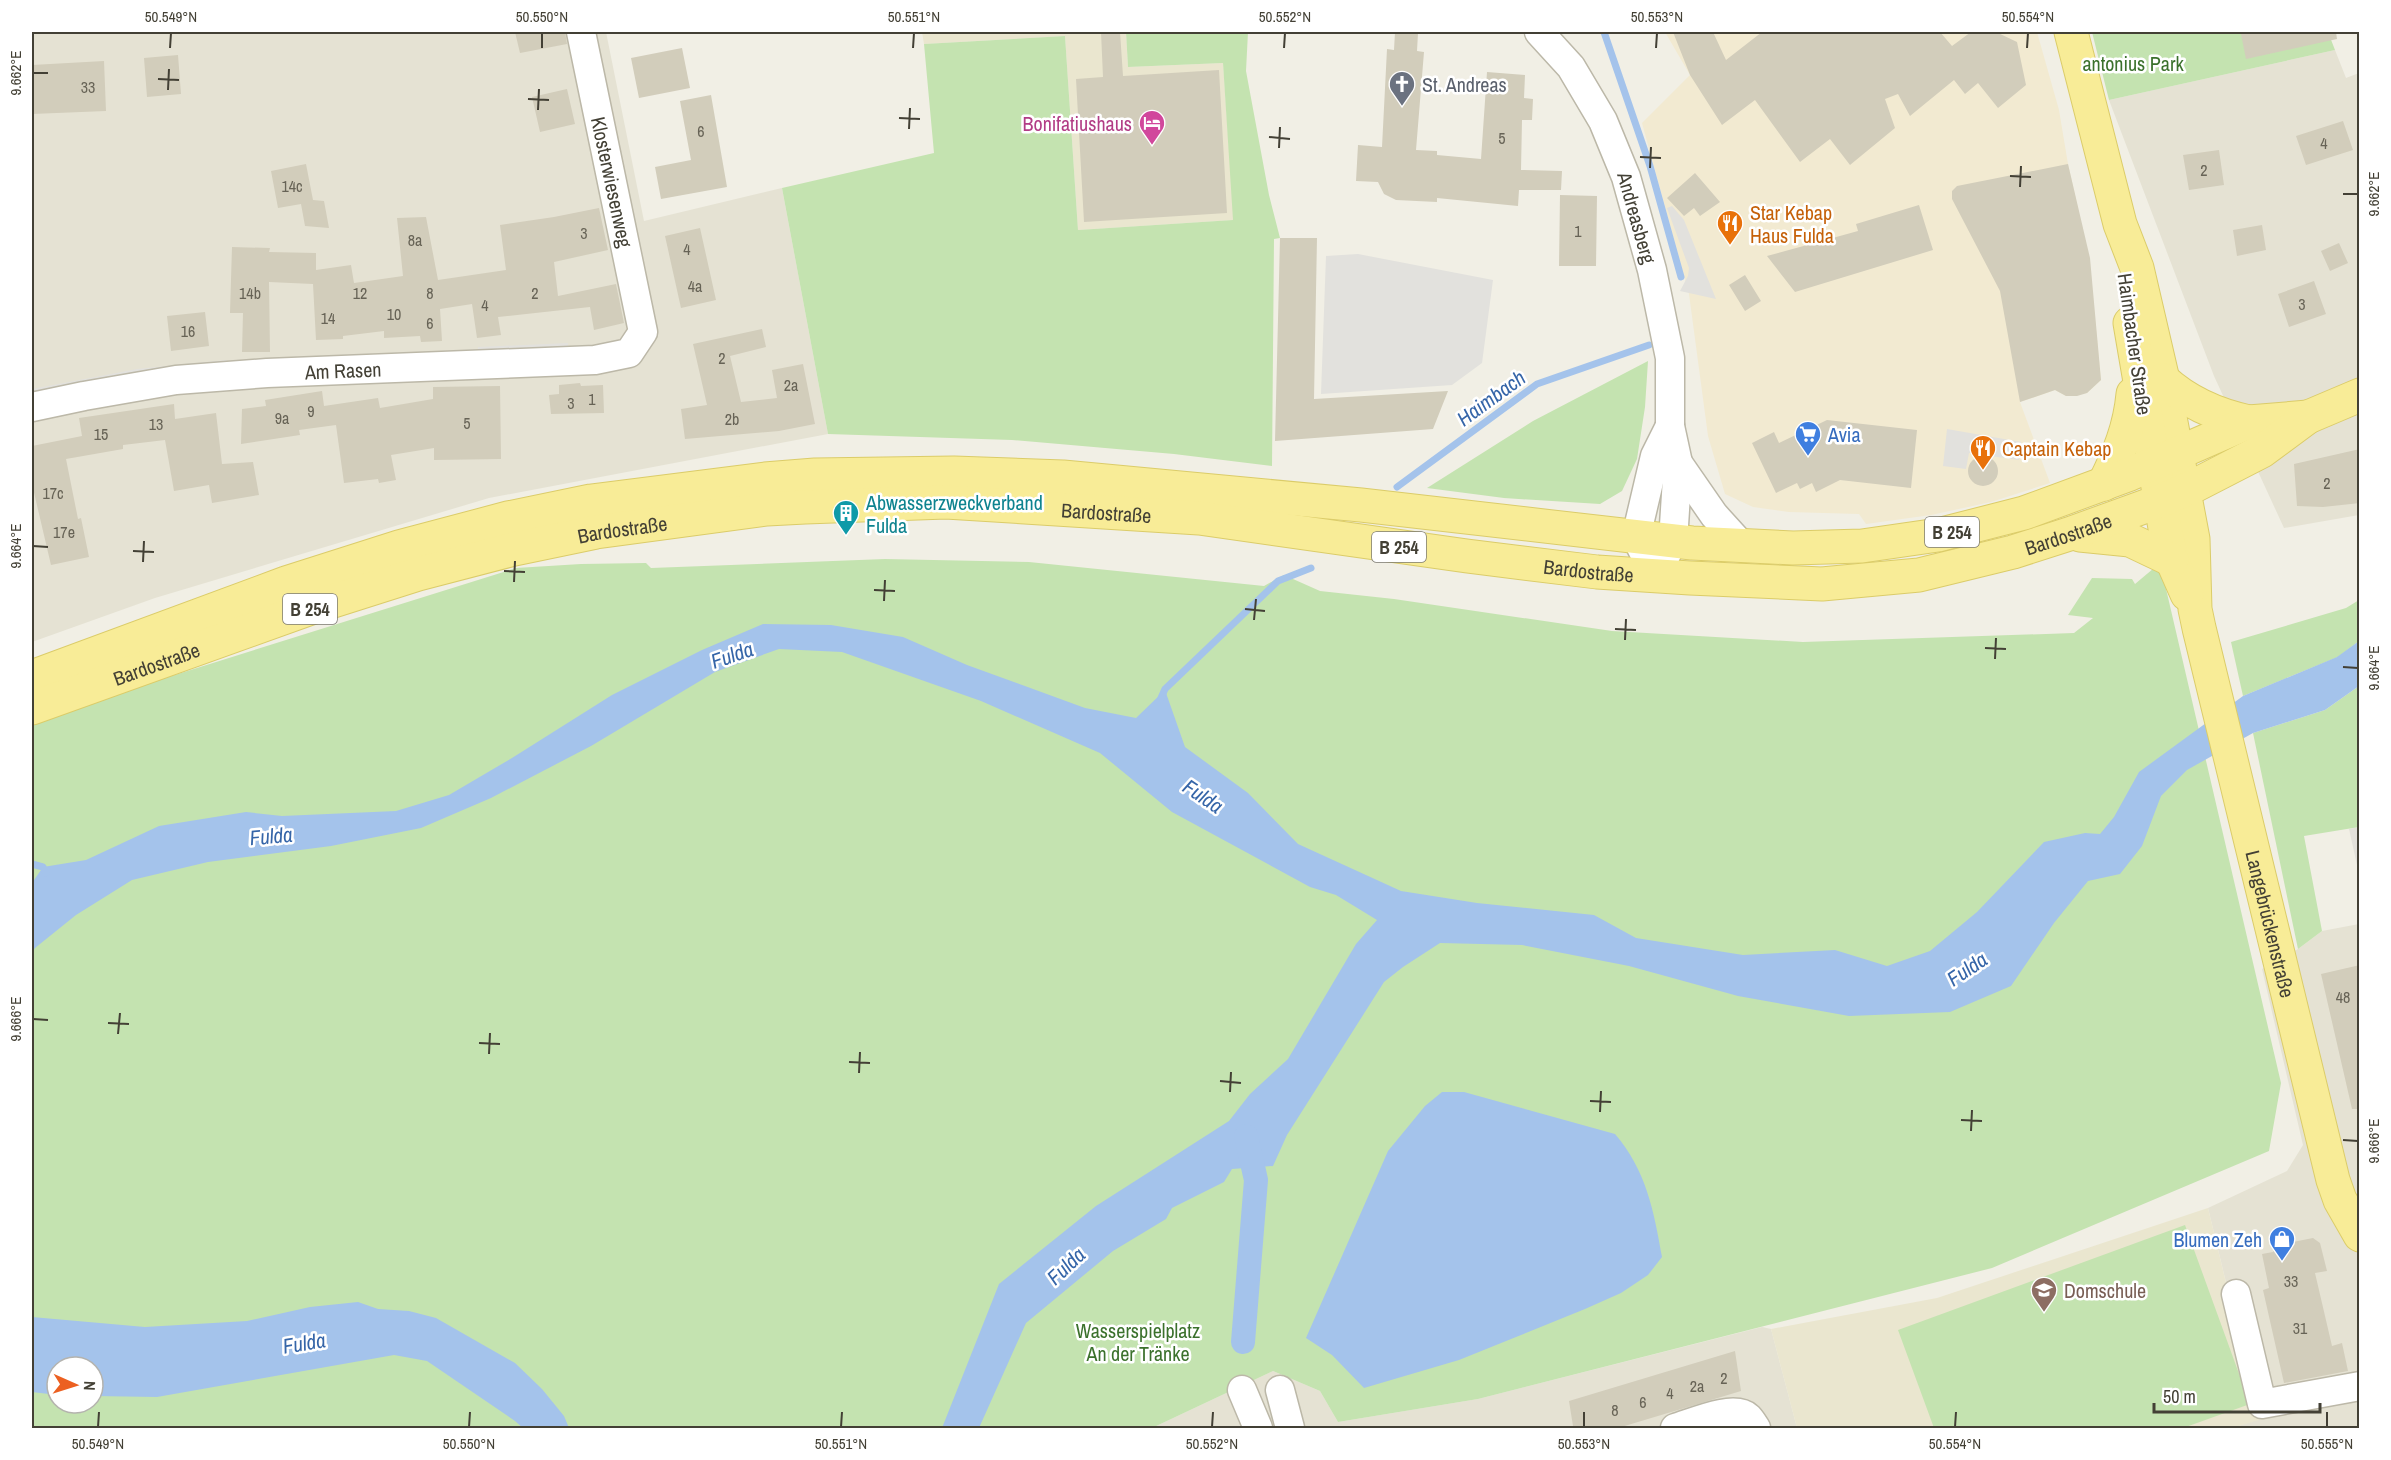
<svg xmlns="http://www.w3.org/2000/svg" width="2391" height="1460" font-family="'Archivo Narrow',sans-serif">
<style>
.residential{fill:#e5e2d3}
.commercial{fill:#f2ead1}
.industrial{fill:#e3e1da}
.education{fill:#eae6cf}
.green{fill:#c4e3b0;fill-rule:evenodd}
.parking{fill:#e2e1dd}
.water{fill:#a4c3eb}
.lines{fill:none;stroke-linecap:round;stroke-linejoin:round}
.stream{stroke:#a4c3eb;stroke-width:7}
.canal{stroke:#a4c3eb;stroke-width:24}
.building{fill:#d2cdbb}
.minor-casing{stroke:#bcb8a8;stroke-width:31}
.major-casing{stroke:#dbcc69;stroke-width:35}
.minor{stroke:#fff;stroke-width:28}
.major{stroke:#f8ec97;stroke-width:33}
.ticks{fill:none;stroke:#434035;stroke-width:2}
.labels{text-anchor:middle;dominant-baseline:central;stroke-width:5;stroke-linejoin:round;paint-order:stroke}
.number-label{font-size:16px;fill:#676356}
.shield{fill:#fff;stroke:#7b7972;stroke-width:1.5}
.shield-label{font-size:18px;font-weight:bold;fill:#434035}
.park-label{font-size:20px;fill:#3b712c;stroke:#fff}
.worship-label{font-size:20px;fill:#5b616d;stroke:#fff;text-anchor:start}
.hotel-label{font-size:20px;fill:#b23c85;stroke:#fff;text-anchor:end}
.street-label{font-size:20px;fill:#434035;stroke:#fff}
.food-label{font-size:20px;fill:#c56008;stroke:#fff;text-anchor:start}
.shop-label{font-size:20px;fill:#366cbe;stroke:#fff;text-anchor:start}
.culture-label{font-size:20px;fill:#0d838f;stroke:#fff;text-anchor:start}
.education-label{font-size:20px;fill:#785e54;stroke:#fff;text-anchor:start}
.water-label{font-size:21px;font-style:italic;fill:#3565a8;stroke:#fff}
.neatline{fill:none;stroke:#434035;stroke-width:2}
.ticks-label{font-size:15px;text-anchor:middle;fill:#434035}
</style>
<rect width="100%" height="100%" fill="#f1efe5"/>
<path class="residential" d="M32,32H606L644,221L782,188L828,434L489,498L155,598L32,642Z
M2335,50L2346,78L2359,73V515L2284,528L2214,376L2109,100Z
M2359,924V1428H2232L2259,1419L2208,1208L2287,1171L2303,1145L2262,969L2298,949L2322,931Z
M1762,1327L1771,1329L1797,1428H1152L1273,1371L1320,1391L1338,1422L1478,1399Z"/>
<path class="commercial" d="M1665,32H2037L2059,110L2068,164L2089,258L2101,380L2087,393L2066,396L2055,390L2020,402L2050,483L1991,502L1931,515L1866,524L1859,514L1789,512L1753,507L1725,494L1708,436L1689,294L1642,123L1690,75Z"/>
<path class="industrial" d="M2359,827V874L2349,829Z"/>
<path class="education" d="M922,32H1126L1128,67L1223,63L1234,220L1078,230L1065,36L924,44Z
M2208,1208L2259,1420L2232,1428H1797L1771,1329L1937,1298Z"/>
<path class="green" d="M1126,32H1248L1246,71L1269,195L1280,238L1274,239L1272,466L1174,454L1012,440L828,434L782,188L934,153L924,44L1065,36L1078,230L1233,220L1223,63L1128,67Z
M2092,32H2328L2335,50L2109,100Z
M1648,361L1645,407L1637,459L1622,491L1600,504L1504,498L1427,488L1533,421Z
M885,559L1029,562L1264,586L1284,575L1320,591L1394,599L1612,631L1803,642L2074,633L2093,618L2068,615L2092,578L2132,579L2135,584L2160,563L2281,1083L2269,1151L1992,1268L1478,1399L1338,1422L1320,1391L1273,1371L1152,1428H32V722L47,715L516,568L581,564L646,563L651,568ZM57,1367H93V1403H57Z
M2359,600V641L2338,657L2243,696L2231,642L2346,608Z
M2359,686V827L2304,836L2322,931L2298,949L2253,733L2325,710Z
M2185,1225L2250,1404L2183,1428H1934L1898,1330Z"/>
<path class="parking" d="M1672,206L1684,220L1716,299L1680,291L1688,276L1689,268L1667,208Z
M1358,254L1493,280L1482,363L1452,385L1321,394L1326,256Z
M568,343V351L478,354V347Z
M227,360L228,368L32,396V389L137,369Z
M1947,429L2021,442L2019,460L1969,453L1966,469L1943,466Z"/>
<path class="water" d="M763,624L831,625L903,637L967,665L1085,708L1136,718L1165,690L1185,747L1248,793L1298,844L1401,891L1477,903L1594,915L1636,938L1743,955L1835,950L1887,966L1930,951L1977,912L2044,842L2085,833L2100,834L2114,817L2139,772L2243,696L2337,657L2359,641V686L2325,710L2253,733L2187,770L2161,796L2142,846L2120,874L2088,881L2054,923L2011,986L1950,1012L1849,1016L1738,996L1629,966L1522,945L1440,943L1403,967L1384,982L1287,1135L1273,1166L1232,1169L1224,1182L1172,1208L1166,1219L1113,1251L1026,1323L979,1428H942L999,1284L1096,1206L1229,1121L1250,1094L1288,1059L1356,944L1377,920L1336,895L1310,887L1172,812L1100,753L981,701L842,652L779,649L715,672L591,746L491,798L421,828L331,846L208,862L132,880L76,915L35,948L32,953V883L43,867L86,860L159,826L246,812L282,816L396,811L449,795L512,758L612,695L702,650Z
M1442,1092H1464L1615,1134C1646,1170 1654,1211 1662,1257L1648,1275L1621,1293L1585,1309L1459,1360L1364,1388L1332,1355L1306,1338L1388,1151L1425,1106Z
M358,1302L378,1309L409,1311L436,1318L515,1363L542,1389L564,1416L569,1428H523L515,1421L427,1361L394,1355L157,1397L93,1396V1367H57V1395L32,1392V1317L145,1327L247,1321L310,1307Z"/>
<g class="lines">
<path class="stream" d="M1604,32L1650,166L1681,277
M1397,487L1537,384L1649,345
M1161,698L1165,689L1278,581L1311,568
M32,864L43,867L46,873"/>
<path class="canal" d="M1243,1342L1256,1180L1246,1136"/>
</g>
<path class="building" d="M515,32H565L567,44L520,53Z
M1101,32H1120L1123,76L1219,70L1227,213L1084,222L1076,79L1103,77Z
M1395,32L1418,33L1417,51L1424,52L1416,150L1437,151V155L1481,159L1487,72L1525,75L1524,98L1533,99L1532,120H1522L1521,170L1562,171L1561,190H1519L1518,206L1437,198V202L1396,200L1384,194L1378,182L1356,181L1358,145L1382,147L1387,49L1394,50Z
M1673,32H1713L1726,60L1762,32H1940L1952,46L1971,32H1996L2017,42L2026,85L1998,108L1978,83L1965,94L1954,80L1910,116L1898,94L1885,99L1895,128L1850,165L1830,139L1800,162L1755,100L1722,125L1690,75Z
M2254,32H2336L2337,39L2246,59L2241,34Z
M682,48L690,88L639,98L631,58Z
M178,55L181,94L147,97L144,58Z
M104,61L106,111L32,114V65Z
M567,89L575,124L540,132L532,97Z
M711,95L727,187L661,199L655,167L691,160L680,101Z
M2343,121L2353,150L2306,165L2296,136Z
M2219,150L2224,185L2189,190L2183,155Z
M306,164L313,200L324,201L329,228L305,226L301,204L278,208L271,171Z
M2068,164L2090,258L2101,380L2087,393L2077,396H2066L2055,390L2020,402L2000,291L1952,199V191L1957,186Z
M1695,173L1720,202L1700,216L1694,208L1684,216L1667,198Z
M1560,195L1597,196L1596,266H1559Z
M1919,205L1933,250L1795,292L1767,256L1858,231L1856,224Z
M599,208L608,250L554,262L558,296L616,284L624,323L594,330L590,307L498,317L501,335L477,338L472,304L440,309L442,341L421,342L420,336L384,338V331L343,336V339L316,340L313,284L269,282L270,352H242L243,313H230L232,247L270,248L269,252L316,253V270L351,265L354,283L403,276L397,218L426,217L438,280L506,270L500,225L554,217Z
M2262,225L2266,250L2237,256L2233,230Z
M700,228L716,300L681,308L665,236Z
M1280,238H1317L1314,399L1448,391L1433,429L1275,441Z
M2339,243L2348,263L2330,271L2321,251Z
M1745,275L1761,301L1745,311L1729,285Z
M2314,281L2326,314L2289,327L2278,294Z
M205,312L209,346L171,351L167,316Z
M762,329L766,347L730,356L741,402L777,398L772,370L803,364L815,424L779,431L685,439L681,409L707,405L693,344Z
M580,383L581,386L603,385L604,413L551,414L549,395L559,394V385Z
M500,386L501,459L434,460V448L391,455L396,480L379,483L378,479L344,483L336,425L299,430L300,435L241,444L242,409L266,406L265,400L322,391L324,406L378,398L380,408L433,399V387Z
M174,404L175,419L216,413L222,464L253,462L259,495L212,503L209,485L174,491L165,440L123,445V449L66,459L78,519L81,518L89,557L51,565L32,484V446L82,436L79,418Z
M1827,420L1917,430L1911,488L1840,480L1816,492L1812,483L1800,489L1797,483L1776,493L1752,443L1774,432L1779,443Z
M2360,449V503L2323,507L2297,506L2294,464Z
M1968 471a15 15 0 1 1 30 0a15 15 0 1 1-30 0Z
M2360,965V1109H2352L2321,974Z
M2313,1238L2320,1243L2327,1271L2315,1273L2332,1346L2342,1343L2348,1371L2284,1383L2263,1290L2269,1288L2262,1254L2273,1252L2281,1239L2288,1243Z
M1735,1351L1741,1391L1618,1428H1578L1573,1426L1569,1401Z"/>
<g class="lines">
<g class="minor-casing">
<g id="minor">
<path id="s1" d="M1539,32L1571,67L1603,121L1626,177L1652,270L1670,358V426L1678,463L1673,541L1656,575"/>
<path id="s2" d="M32,407L84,396L176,380L267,373L595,360L629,353L643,332L581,32"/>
<path d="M1678,463L1714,515L1743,547"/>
<path d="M1645,555L1636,537L1655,456L1670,426"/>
<path d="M2236,1294L2262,1404L2360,1386"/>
<path d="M1242,1390L1258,1428"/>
<path d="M1280,1390L1290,1428"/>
<path d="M1675,1428C1692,1423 1734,1404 1748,1417C1751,1420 1754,1425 1756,1428"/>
</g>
</g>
<g class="major-casing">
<g id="major">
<path id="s3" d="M2071,32L2120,224L2137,268L2163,380L2193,539L2195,609L2199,628L2333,1180L2340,1200L2360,1235"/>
<path d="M2130,323L2165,528L2172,560L2187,594"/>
<path d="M2163,380C2188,403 2216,415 2249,422"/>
<path d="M2104,484C2119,454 2130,427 2133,394"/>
<path d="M2080,535L2130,540L2172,560"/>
<path d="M32,677L286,583L399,547L508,518L591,501L765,479L815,475L954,473L1063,477L1361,505L1692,543L1793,548L1862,546L1938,535L2024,513L2130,474L2249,422L2308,417"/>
<path id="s4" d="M32,708L311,608L418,574L514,549L596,532L767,509L805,507L946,502L1199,518L1467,556L1597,572L1690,578L1822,584L1919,575L2013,552L2069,534L2160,501L2196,485L2262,451L2308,417L2360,395"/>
</g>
</g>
<use href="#minor" class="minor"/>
<use href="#major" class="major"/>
</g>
<path class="ticks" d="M170,48L171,33M542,48V33M913,48L914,33M1284,48L1285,33M1656,48L1657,33M2027,48L2028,33M33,73H48M158,79L179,80M168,90L169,69M528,99L549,100M538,110L539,89M899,118L920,119M909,129L910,108M1269,137L1290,139M1279,148L1280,127M1640,157L1661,158M1650,168L1651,147M2010,176L2031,177M2020,187L2021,166M2343,194H2358M33,546L48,547M133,551L154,552M143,562L144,541M504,571L525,572M514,582L515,561M874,590L895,591M884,601L885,580M1245,609L1265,611M1254,620L1256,599M1615,629L1636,630M1625,640L1626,619M1985,648L2006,649M1995,659L1996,638M2343,667L2358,668M33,1019L48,1020M108,1023L129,1024M118,1034L120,1013M479,1043L500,1044M489,1054L490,1033M849,1062L870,1063M859,1073L860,1052M1220,1081L1241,1083M1230,1092L1231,1072M1590,1101L1611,1102M1600,1112L1601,1091M1961,1120L1982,1121M1971,1131L1972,1110M2343,1140L2358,1141M98,1427L99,1412M469,1427L470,1412M841,1427L842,1412M1212,1427L1213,1412M1584,1427V1412M1955,1427L1956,1412M2327,1427V1412"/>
<defs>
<g id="church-pin" transform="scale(1.35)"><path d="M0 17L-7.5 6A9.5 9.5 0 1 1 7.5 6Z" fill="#6b7280" stroke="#fff"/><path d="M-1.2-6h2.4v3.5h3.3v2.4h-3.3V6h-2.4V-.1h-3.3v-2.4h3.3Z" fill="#fff"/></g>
<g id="hotel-pin" transform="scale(1.35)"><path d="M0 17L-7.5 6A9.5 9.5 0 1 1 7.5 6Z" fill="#d1479c" stroke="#fff"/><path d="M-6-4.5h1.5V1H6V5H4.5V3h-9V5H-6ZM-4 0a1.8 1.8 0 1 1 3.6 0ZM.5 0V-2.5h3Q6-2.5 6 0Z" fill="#fff"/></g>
<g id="restaurant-pin" transform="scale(1.35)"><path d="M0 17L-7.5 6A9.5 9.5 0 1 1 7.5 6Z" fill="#e8710a" stroke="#fff"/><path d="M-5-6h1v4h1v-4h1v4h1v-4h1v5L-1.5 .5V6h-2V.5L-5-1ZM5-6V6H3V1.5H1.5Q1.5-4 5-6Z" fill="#fff"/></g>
<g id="supermarket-pin" transform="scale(1.35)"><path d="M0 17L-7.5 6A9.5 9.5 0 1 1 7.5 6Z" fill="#3f7fe0" stroke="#fff"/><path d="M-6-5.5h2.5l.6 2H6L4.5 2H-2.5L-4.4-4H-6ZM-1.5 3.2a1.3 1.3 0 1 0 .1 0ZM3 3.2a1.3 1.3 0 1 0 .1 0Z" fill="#fff"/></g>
<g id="building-pin" transform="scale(1.35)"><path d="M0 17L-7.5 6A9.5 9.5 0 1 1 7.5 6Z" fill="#0f9aa8" stroke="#fff"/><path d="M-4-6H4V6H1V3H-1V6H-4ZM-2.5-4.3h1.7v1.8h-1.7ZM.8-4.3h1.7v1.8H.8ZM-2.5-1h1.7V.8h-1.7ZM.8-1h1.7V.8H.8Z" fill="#fff"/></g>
<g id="shop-pin" transform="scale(1.35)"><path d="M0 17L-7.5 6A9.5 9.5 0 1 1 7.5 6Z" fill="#3f7fe0" stroke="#fff"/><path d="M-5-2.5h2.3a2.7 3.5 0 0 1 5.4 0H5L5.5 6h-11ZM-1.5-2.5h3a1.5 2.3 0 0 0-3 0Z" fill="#fff"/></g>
<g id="school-pin" transform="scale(1.35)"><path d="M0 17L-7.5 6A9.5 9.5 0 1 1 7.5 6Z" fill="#8d6e63" stroke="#fff"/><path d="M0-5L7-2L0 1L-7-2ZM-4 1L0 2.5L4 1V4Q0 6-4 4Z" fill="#fff"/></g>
</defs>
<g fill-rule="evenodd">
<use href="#church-pin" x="1402" y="84"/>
<use href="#hotel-pin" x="1152" y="123"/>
<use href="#restaurant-pin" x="1730" y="223"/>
<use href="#supermarket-pin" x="1808" y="434"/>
<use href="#restaurant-pin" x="1983" y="448"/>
<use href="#building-pin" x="846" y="513"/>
<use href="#shop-pin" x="2282" y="1239"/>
<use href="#school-pin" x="2044" y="1290"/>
</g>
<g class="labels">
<g class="number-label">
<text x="88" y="87">33</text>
<text x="701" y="131">6</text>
<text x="1502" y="138">5</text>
<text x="2324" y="143">4</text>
<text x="2204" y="170">2</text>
<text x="292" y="186">14c</text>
<text x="1578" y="231">1</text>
<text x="584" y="233">3</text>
<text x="415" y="240">8a</text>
<text x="687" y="249">4</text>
<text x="695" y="286">4a</text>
<text x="250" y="293">14b</text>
<text x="360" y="293">12</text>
<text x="430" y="293">8</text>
<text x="535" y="293">2</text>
<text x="2302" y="304">3</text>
<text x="485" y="305">4</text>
<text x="394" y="314">10</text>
<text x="328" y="318">14</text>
<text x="430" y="323">6</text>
<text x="188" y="331">16</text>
<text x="722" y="358">2</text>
<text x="791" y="385">2a</text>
<text x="592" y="399">1</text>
<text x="571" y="403">3</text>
<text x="311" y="411">9</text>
<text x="282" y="418">9a</text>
<text x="732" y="419">2b</text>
<text x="467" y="423">5</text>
<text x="156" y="424">13</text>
<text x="101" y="434">15</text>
<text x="2327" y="483">2</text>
<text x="53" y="493">17c</text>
<text x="64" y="532">17e</text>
<text x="2343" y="997">48</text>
<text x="2291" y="1281">33</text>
<text x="2300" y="1328">31</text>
<text x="1724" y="1378">2</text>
<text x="1697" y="1386">2a</text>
<text x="1670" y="1393">4</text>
<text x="1643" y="1402">6</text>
<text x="1615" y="1410">8</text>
</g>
<g class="shield">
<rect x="1925" y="517" width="54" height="30" rx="4.5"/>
<rect x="1372" y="532" width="54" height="30" rx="4.5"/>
<rect x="283" y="594" width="54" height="30" rx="4.5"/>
</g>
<g class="shield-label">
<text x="1952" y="532">B 254</text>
<text x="1399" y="547">B 254</text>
<text x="310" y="609">B 254</text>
</g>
<g class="park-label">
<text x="2133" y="63">antonius Park</text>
<text x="1138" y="1330">Wasserspielplatz<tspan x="1138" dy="23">An der Tränke</tspan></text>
</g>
<g class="worship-label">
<text x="1422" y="84">St. Andreas</text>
</g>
<g class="hotel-label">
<text x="1132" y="123">Bonifatiushaus</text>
</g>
<g class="street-label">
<text transform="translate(612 182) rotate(78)">Klosterwiesenweg</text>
<text stroke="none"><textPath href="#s1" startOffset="213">Andreasberg</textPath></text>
<text transform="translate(2135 344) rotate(82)">Haimbacher Straße</text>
<text stroke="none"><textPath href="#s2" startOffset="314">Am Rasen</textPath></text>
<text stroke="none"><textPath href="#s4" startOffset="1104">Bardostraße</textPath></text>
<text stroke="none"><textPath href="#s4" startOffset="618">Bardostraße</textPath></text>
<text stroke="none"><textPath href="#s4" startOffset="2076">Bardostraße</textPath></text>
<text stroke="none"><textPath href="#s4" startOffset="1590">Bardostraße</textPath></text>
<text stroke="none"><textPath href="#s4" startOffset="132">Bardostraße</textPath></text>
<text stroke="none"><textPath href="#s3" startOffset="916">Langebrückenstraße</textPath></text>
</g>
<g class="food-label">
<text x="1750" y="212">Star Kebap<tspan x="1750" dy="23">Haus Fulda</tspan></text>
<text x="2002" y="448">Captain Kebap</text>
</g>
<g class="shop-label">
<text x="1828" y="434">Avia</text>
<text x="2262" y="1239" text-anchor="end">Blumen Zeh</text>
</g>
<g class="culture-label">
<text x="866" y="502">Abwasserzweckverband<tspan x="866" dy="23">Fulda</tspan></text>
</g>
<g class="education-label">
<text x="2064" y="1290">Domschule</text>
</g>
<g class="water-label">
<text transform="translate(1491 398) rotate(-36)">Haimbach</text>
<text transform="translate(732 655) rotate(-19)">Fulda</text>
<text transform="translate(1203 796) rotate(34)">Fulda</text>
<text transform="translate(271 836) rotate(-5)">Fulda</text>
<text transform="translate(1967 969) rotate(-34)">Fulda</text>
<text transform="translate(1066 1266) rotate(-43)">Fulda</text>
<text transform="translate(304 1343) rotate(-9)">Fulda</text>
</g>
</g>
<rect width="2391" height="1460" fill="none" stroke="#ffffff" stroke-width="66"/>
<g transform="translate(75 1385) rotate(93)"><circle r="28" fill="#ffffff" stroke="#b4b3ae" stroke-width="1.5"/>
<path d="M0-4.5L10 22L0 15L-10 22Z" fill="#ec6021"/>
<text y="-9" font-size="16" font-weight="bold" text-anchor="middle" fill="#434035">N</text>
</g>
<path d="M2154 1403v9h166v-9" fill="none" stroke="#434035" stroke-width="3"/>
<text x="2163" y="1403" font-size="18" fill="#434035" stroke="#ffffff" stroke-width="4.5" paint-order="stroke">50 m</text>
<rect x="33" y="33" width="2325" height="1394" class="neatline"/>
<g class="ticks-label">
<text x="171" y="22">50.549°N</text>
<text x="542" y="22">50.550°N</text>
<text x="914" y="22">50.551°N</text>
<text x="1285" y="22">50.552°N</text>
<text x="1657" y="22">50.553°N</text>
<text x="2028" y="22">50.554°N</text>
<text transform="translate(16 73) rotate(-90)" y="5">9.662°E</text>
<text transform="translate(2374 194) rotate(-90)" y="5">9.662°E</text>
<text transform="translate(16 546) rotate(-90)" y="5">9.664°E</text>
<text transform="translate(2374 668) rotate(-90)" y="5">9.664°E</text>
<text transform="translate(16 1019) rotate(-90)" y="5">9.666°E</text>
<text transform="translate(2374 1141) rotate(-90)" y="5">9.666°E</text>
<text x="98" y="1449">50.549°N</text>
<text x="469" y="1449">50.550°N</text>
<text x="841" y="1449">50.551°N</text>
<text x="1212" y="1449">50.552°N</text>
<text x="1584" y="1449">50.553°N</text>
<text x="1955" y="1449">50.554°N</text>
<text x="2327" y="1449">50.555°N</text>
</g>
</svg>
